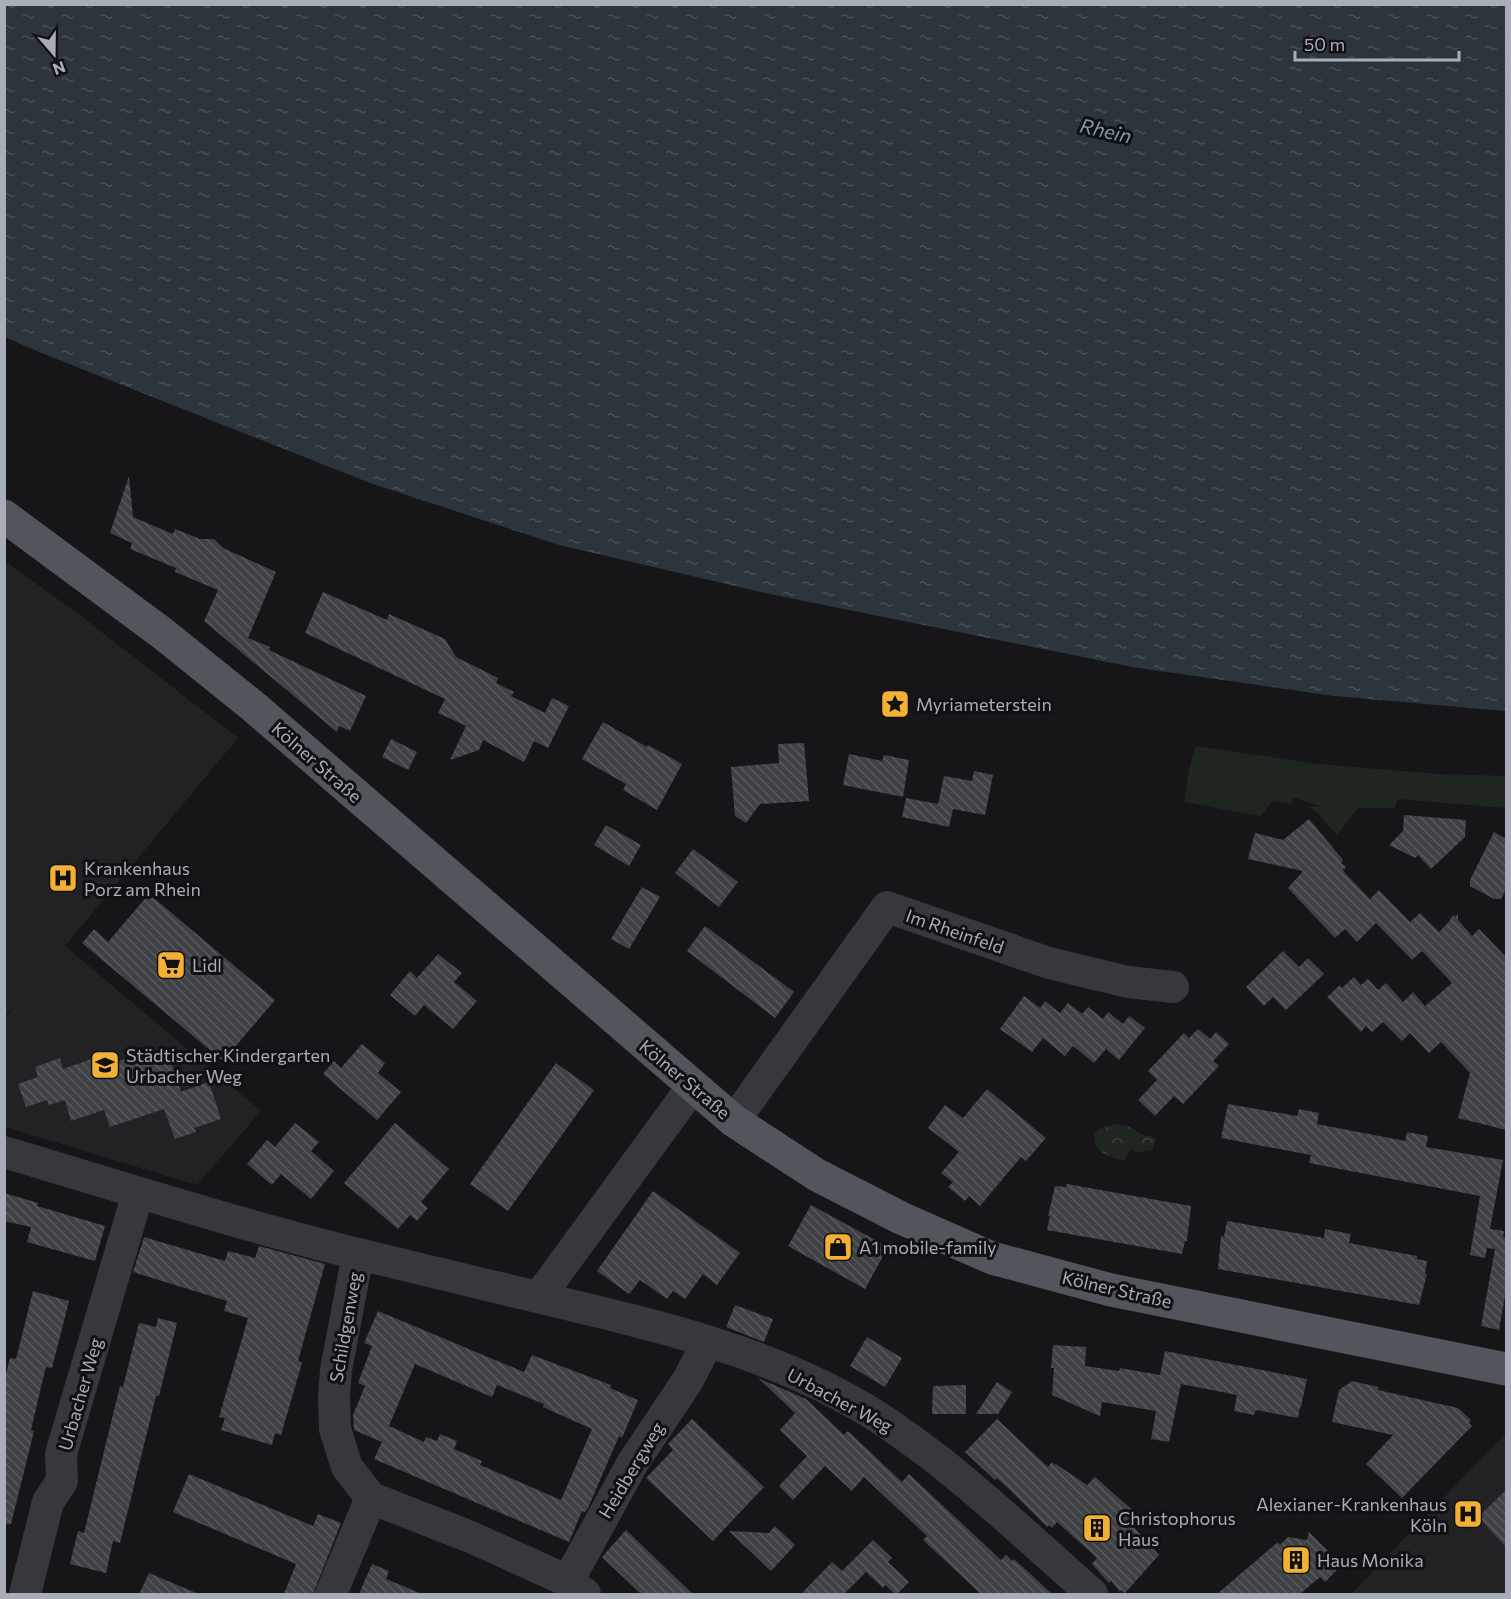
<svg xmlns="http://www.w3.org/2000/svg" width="1511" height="1599" font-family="Commissioner,sans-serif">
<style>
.built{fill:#222225}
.grass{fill:#1e261f}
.forest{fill:url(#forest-crowns)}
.water{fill:url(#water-ripples)}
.building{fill:url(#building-back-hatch);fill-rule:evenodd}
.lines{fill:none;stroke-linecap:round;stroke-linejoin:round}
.minor{stroke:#37383d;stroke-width:32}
.major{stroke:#53555c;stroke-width:33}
.labels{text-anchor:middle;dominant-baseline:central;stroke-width:6;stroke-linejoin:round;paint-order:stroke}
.poi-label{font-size:18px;fill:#a8adb8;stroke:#111113;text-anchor:start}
.street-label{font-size:18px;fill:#a8adb8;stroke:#111113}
.water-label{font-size:20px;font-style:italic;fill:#7f9bb3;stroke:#111113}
</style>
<defs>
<pattern id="forest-crowns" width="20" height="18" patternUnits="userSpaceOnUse" patternTransform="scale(1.5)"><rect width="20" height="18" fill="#1e261f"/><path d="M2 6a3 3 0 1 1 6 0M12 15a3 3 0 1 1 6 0" fill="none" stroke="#3c433d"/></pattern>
<pattern id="water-ripples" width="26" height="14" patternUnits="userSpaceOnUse" patternTransform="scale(1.5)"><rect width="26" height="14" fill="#2c353c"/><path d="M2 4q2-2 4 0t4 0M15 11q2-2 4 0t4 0" fill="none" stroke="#485056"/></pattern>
<pattern id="building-back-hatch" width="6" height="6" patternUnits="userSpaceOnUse" patternTransform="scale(1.5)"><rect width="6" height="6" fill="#404145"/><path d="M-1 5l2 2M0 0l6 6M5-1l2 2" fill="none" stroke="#595a5e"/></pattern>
</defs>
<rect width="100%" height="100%" fill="#161618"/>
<path class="built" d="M5,561L81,616L238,738L65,946L261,1111L197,1185L5,1127V1019L21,999L5,1017Z
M1506,1433V1594H1351Z"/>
<path class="grass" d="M1196,746L1318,764L1439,774L1506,776V808L1398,799L1395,808H1358L1337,835L1318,814L1309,807L1321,806L1294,798L1291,804L1272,801L1261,816L1184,802L1190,764Z"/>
<path class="forest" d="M1116,1124L1131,1127L1141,1134L1156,1138L1152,1151L1146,1150L1139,1153L1131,1150L1128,1152L1125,1161C1109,1156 1094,1154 1094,1135L1099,1129Z"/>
<path class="water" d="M5,4L1506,5V711L1334,696L1132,667L765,593L559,545L370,483L39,352L5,337Z"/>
<path class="building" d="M129,476L133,517L173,534L175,529L200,539H214L223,548L276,572L248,638L270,647L269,650L366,696L350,731L339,726L337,732L204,621L218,590L175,572L176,568L130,549L132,543L110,533Z
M323,592L387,620L389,614L445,639L456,657L498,678L496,683L514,692L511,696L545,713L552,698L569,706L548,748L534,741L524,762L483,740L479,750L450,760L466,726L438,713L445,699L305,633Z
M603,722L647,747L648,745L682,764L657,810L623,790L626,784L582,759Z
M391,739L417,752L408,770L382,757Z
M804,743L809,801L760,804L746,823L735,816L731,767L779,763L778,744Z
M849,754L882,761L884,755L909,760L903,797L843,785Z
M974,771L993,775L985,815L953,809L949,827L902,817L906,798L938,804L944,776L972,781Z
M1404,815L1466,820L1465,837L1431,869L1418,855L1415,858L1389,845L1403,831Z
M1309,819L1343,860L1341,863L1346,867L1343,870L1345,873L1370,899L1379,890L1410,922L1420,913L1439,932L1448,923L1453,915L1455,917L1458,914V920L1472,936L1479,929L1506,957V1130L1458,1118L1470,1073L1441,1042L1429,1053L1410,1033L1402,1041L1383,1022L1372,1032L1366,1026L1361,1032L1327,997L1340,985L1342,988L1354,977L1361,985L1368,979L1378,990L1386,983L1403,1002L1413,992L1425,1006L1452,983L1422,951L1412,960L1376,923L1357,942L1345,929L1335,938L1288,888L1303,871L1248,859L1255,833L1283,840Z
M606,825L641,845L629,866L594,845Z
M1494,832L1506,839V889L1501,899H1494L1470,886V880Z
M693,849L738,882L719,907L675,873Z
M642,887L660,897L629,949L611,939Z
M149,894L275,1000L223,1061L82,943L94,929L108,942Z
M705,926L794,992L775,1018L687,951Z
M1283,951L1299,967L1308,958L1324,974L1286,1010L1273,997L1264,1006L1246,987Z
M438,954L462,973L454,982L477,1001L453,1029L424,1005L415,1016L390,995L410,971L417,978Z
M1024,996L1040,1008L1045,1001L1060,1013L1068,1003L1082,1014L1088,1007L1103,1019L1108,1012L1123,1024L1129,1016L1145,1028L1119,1060L1106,1049L1094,1063L1073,1046L1065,1056L1043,1038L1032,1052L1000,1029Z
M1198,1029L1210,1039L1216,1032L1229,1044L1213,1061L1219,1066L1183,1104L1174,1096L1155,1116L1138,1100L1157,1080L1148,1071L1184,1033L1189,1038Z
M362,1044L385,1063L378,1073L401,1092L377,1120L323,1074L334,1061L341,1068Z
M112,1052L115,1062L141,1054L144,1064L169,1055L181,1092L209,1082L221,1119L194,1128L196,1132L175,1139L164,1109L110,1127L104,1110L71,1121L65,1100L49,1105L47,1100L26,1107L18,1084L38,1077L35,1067L60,1058L63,1069Z
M556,1063L594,1090L508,1211L470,1184Z
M987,1089L1046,1138L1026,1161L1021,1157L980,1206L969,1196L965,1201L948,1187L953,1182L941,1173L959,1152L928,1128L945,1105L963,1118Z
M1228,1104L1297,1116L1299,1109L1319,1113L1317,1124L1405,1141L1407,1132L1428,1136L1426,1147L1503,1160L1490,1229L1504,1231L1503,1237L1506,1238V1290L1499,1330L1481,1326L1495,1249L1487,1248L1485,1258L1470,1255L1480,1196L1309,1163L1311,1155L1221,1138Z
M295,1123L319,1142L311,1151L334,1171L311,1199L281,1174L272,1185L247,1164L267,1140L275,1147Z
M395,1123L449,1169L421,1202L428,1208L417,1221L410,1215L398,1229L344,1183Z
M1067,1184L1191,1206L1187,1241H1185L1182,1254L1047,1230L1050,1216H1048L1055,1186L1066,1187Z
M653,1191L740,1253L717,1285L703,1274L685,1299L673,1291L667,1299L640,1280L629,1294L597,1271Z
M4,1193L38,1203L37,1206L105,1226L95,1261L27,1242L31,1227L4,1221Z
M811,1205L888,1247L865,1289L788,1246Z
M1227,1221L1324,1238L1325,1229L1351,1234L1349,1243L1417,1256V1259L1427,1261L1425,1274H1427L1419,1305L1218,1269L1221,1236L1224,1237Z
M144,1237L225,1261L228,1251L255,1258L259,1246L325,1264L298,1361L302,1363L281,1435L275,1433L272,1445L221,1430L225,1418L219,1417L248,1318L224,1311L227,1301L133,1272Z
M33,1291L69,1301L52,1368L46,1367L42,1383L31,1430L34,1431L11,1524H4V1382L10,1358L16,1359Z
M735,1305L773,1319L764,1342L726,1327Z
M378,1311L524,1372L532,1355L611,1385L610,1388L638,1400L622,1438L619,1436L588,1508L585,1512L582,1511L569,1542L374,1459L382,1442L354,1430L353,1415L365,1386L358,1383L372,1346L364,1343ZM415,1364L492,1397L497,1385L544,1404L543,1407L592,1429L561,1500L480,1465L482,1461L454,1449L457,1441L440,1434L437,1441L426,1437L424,1442L389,1426Z
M158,1318L177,1323L159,1396H156L120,1543L113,1541L106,1573L70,1564L78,1531L84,1533L120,1386L123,1387L139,1323L156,1327Z
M867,1337L902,1358L885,1387L850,1366Z
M1053,1345L1086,1347L1085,1366L1119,1371L1120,1368L1160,1375L1165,1351L1307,1379L1301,1407H1300L1298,1418L1256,1410L1254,1415L1234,1411L1237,1395L1181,1384L1169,1442L1151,1439L1156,1411L1102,1402L1100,1416L1052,1395L1054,1368H1051Z
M758,1378L806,1399L844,1435L848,1431L902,1482L909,1474L1001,1560L1006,1555L1012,1561L1014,1559L1052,1594H981L923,1540L927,1536L864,1477L852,1491L825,1466L793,1500L779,1486L807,1456L780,1430L795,1413Z
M1352,1381L1378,1387V1390L1458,1408L1471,1420L1469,1423L1472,1426L1402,1498L1366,1464L1393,1435L1332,1422L1339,1390Z
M997,1382L1012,1392L998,1414H976Z
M966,1385V1414H932L933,1386Z
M692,1419L764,1487L713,1541L646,1478L673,1450L668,1444Z
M997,1419L1048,1467L1052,1462L1055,1465L1056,1464L1087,1485L1095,1477L1138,1515L1131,1524L1159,1555L1125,1593L1121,1590L1120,1592L1111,1581L1109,1583L1092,1564L1097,1558L1057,1522L1052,1528L1049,1525L1047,1527L1012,1492L997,1478L995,1480L965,1452Z
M189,1474L313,1526L318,1514L341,1523L313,1594H284L296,1564L173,1512Z
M1506,1490V1547L1478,1517Z
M775,1526L795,1545L771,1571L729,1531L769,1533Z
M626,1530L676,1578L693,1594H641L602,1557Z
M1309,1532L1337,1560L1336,1561L1341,1566L1325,1582L1320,1577L1300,1594H1217L1278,1542L1280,1545L1288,1537L1307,1540Z
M873,1540L892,1558L888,1562L909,1582L897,1594H895L885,1585L883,1588L866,1572L844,1594H801L832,1562L842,1571Z
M372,1564L389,1571L386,1579L422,1594H359Z
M149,1573L163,1579L199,1594H139Z"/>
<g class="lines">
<path class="minor" d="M734,1121L887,907L1049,963L1128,982L1173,987
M4,1152C129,1189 253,1229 379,1259C432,1272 484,1284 537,1297C650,1324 764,1349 865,1409C892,1425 918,1445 943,1464C994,1505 1043,1550 1092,1594
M358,1254L336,1370L334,1397L335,1429L347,1467L371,1498L473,1538L568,1581
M539,1297L693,1086
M25,1594L48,1502L62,1481L61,1454L138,1193
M331,1594L371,1498
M585,1594L568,1581L632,1464L688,1380L708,1341"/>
<path class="major" d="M4,516L162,633L254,707L734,1121L817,1175L901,1218L992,1258L1111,1290L1506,1369"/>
</g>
<defs>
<g id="sight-square" transform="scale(1.5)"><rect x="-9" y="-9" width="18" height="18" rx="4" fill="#f2b134" stroke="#111113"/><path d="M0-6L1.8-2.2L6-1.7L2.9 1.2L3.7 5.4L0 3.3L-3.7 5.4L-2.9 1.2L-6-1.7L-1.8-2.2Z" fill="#111"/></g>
<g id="hospital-square" transform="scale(1.5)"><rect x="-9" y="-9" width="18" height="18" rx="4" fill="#f2b134" stroke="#111113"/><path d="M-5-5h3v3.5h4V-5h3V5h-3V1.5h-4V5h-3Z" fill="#111"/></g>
<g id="supermarket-square" transform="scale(1.5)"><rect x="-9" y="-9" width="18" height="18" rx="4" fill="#f2b134" stroke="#111113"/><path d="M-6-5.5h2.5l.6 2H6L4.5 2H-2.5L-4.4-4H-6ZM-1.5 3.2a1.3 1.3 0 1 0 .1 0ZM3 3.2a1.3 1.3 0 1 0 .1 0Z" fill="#111"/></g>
<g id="school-square" transform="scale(1.5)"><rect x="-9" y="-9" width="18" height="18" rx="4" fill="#f2b134" stroke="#111113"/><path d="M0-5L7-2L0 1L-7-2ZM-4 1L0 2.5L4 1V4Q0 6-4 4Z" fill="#111"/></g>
<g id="shop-square" transform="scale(1.5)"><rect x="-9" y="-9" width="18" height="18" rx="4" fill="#f2b134" stroke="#111113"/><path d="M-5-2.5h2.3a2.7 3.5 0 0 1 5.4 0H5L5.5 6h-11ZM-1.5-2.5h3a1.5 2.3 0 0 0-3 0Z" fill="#111"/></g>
<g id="building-square" transform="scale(1.5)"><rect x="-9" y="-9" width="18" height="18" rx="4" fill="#f2b134" stroke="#111113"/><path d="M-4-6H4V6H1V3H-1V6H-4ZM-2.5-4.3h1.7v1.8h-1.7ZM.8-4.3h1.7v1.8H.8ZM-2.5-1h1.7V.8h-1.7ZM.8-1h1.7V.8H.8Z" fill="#111"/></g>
</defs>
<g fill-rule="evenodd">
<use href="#sight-square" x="895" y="704"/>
<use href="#hospital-square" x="63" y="878"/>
<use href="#supermarket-square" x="171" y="965"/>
<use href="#school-square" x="105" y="1065"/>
<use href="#shop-square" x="838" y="1247"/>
<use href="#hospital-square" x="1468" y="1514"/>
<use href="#building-square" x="1097" y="1528"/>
<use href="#building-square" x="1296" y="1560"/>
</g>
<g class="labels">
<g class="poi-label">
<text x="916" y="704">Myriameterstein</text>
<text x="84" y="868">Krankenhaus<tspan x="84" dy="21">Porz am Rhein</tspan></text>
<text x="192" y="965">Lidl</text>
<text x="126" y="1055">Städtischer Kindergarten<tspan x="126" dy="21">Urbacher Weg</tspan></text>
<text x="859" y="1247">A1 mobile-family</text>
<text x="1447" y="1504" text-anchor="end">Alexianer-Krankenhaus<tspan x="1447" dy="21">Köln</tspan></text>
<text x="1118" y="1518">Christophorus<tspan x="1118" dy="21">Haus</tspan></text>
<text x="1317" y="1560">Haus Monika</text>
</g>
<g class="street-label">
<text transform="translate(317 762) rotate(41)">Kölner Straße</text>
<text transform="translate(955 931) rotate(19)">Im Rheinfeld</text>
<text transform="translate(685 1079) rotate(40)">Kölner Straße</text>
<text transform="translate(1117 1289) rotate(13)">Kölner Straße</text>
<text transform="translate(345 1327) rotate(-80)">Schildgenweg</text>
<text transform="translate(80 1394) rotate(-74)">Urbacher Weg</text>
<text transform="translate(840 1400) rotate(28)">Urbacher Weg</text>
<text transform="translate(631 1470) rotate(-59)">Heidbergweg</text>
</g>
<g class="water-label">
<text transform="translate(1106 130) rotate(13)">Rhein</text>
</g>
</g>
<rect width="1511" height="1599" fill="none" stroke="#a8adb8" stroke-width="12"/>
<g transform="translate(54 54) rotate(160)" stroke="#111113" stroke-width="4.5" paint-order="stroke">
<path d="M0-4.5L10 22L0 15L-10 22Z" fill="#a8adb8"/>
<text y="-9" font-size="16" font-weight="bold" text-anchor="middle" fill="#a8adb8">N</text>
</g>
<path d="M1295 51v9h164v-9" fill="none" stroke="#a8adb8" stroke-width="3"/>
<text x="1304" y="51" font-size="18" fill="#a8adb8" stroke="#111113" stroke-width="4.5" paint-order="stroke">50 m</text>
</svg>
